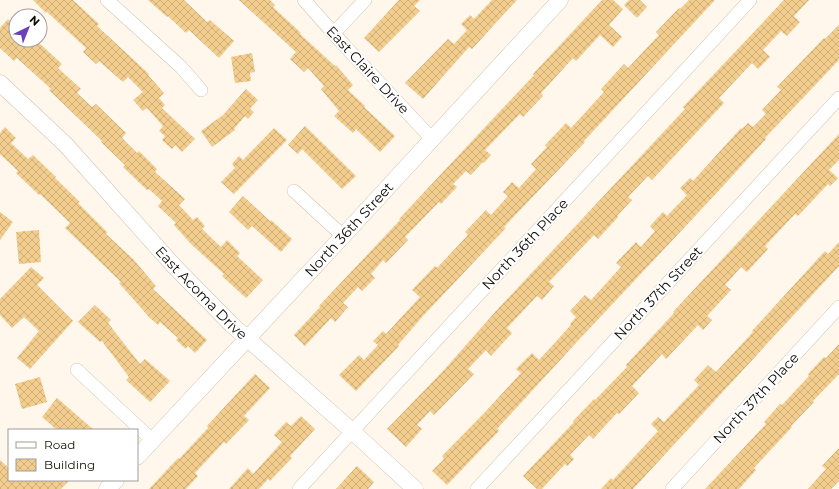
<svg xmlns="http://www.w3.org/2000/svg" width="839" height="489" font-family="Montserrat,sans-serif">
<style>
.building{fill:url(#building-cross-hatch)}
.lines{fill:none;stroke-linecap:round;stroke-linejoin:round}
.minor-casing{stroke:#cfc3b0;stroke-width:14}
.tertiary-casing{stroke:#cfc3b0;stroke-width:17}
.minor{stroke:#fff;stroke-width:13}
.tertiary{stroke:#fff;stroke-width:16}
.labels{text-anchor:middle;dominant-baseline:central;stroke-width:4;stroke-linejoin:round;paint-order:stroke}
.street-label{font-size:14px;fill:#110d07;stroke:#fff}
</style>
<defs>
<pattern id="building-cross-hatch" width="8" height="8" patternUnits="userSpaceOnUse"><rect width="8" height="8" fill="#f3cd8e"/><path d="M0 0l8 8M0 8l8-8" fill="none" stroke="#cfaf79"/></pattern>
</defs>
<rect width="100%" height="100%" fill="#fff7eb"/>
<path class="building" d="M33,0H73L99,24L97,26L149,74L148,75L164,93L159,98L165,105L162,108L195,139L182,152L175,145L172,149L162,140L165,136L159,131L163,126L147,108L143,111L133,100L143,92L128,77L123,82L99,61L96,64L83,52L86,48L47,12L46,13Z
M148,0H184L207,22L210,20L234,41L219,58L189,30L186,33L168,16L167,17Z
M239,0H270L275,5L273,7L301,33L300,34L335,66L336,65L353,85L348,90L365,106L364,107L395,136L380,152L356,129L353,133L334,116L339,111L321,89L324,86L308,68L304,72L290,59L296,52Z
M399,0H420L414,6L420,11L379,52L364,38Z
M492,0H517L472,49L469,47L423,99L405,83L448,39L454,44L467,30L461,24L470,15L474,19Z
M602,0H613L623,9L609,25L622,37L613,47L600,35L576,61L573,58L541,93L543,96L523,117L520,114L485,150L491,155L484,163L483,162L471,175L466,171L453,184L457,187L441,204L439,202L405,237L408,240L386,263L383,260L371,274L375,278L362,291L358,287L343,303L348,307L335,322L331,318L305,346L294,335L320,307L319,306L400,220L399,219L534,75L533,74Z
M629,0H640L647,7L637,18L624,5Z
M689,0H715L584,141L585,142L504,227L506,228L423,316L398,345L399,346L356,391L339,375L359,355L364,360L378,345L373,341L383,331L386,334L420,297L412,290L435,266L437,268L468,235L465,232L486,210L491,215L508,196L503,192L512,182L519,188L536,169L531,164L547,147L545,145L566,123L571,128L604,92L601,89L624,64L628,68L659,35L656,32L679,8L680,9Z
M784,0H809L794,16L800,22L787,36L781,31L763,50L770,57L758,69L752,63L719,98L724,103L652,180L648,176L628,197L632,200L617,216L618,217L598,239L594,235L549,282L554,286L542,300L537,296L507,328L512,333L491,356L486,350L468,369L474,374L434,415L430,411L417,425L422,429L406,447L387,429L444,370L496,311L685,109L683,107Z
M8,19L16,27V40H30L35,45L38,42L62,64L58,68L81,89L77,93L92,107L96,104L126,133L122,138L137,153L139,151L157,169L155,172L185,199L179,205L193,220L197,217L205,226L202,229L221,247L227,240L240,253L237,256L263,280L246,298L222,276L224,274L192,245L174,225L176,223L158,206L162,201L149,189L147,190L123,167L125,165L101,142L102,141L49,90L51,89L17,58L14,61L0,48V28Z
M839,25V60L765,138L766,139L712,198L575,344L497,429L499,431L447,485L432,471L444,459L442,456L487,410L521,373L516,369L532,353L539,360L571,325L570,324L576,317L570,311L585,295L591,300L621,267L616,263L636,242L641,247L655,231L650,226L663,212L667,216L687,195L680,188L690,178L693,181L741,128L742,129L748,123L753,127L766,114L762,110L781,90L777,87L824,38L825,39Z
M252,53L255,72L250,73L251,81L235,83L231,57Z
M246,89L258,100L250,109L254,112L248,119L245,116L234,129L235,130L212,147L201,131L223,115Z
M305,126L356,176L342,189L302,149L298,154L288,145Z
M5,127L16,138L11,143L28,159L33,155L56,177L55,178L80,202L78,203L107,232L106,234L133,259L156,286L153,289L207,340L195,353L188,346L186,349L176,340L178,338L160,322L158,325L149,317L119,283L121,282L65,228L70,223L40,194L39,195L16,173L18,171L0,154V133Z
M274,128L287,140L234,194L221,182L235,168L232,164L239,156L243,160Z
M839,134V160L829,170L838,178L830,186L828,184L798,216L795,214L765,246L768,249L747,272L741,267L725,285L731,290L707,316L712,320L703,330L698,325L666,359L662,354L632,386L639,393L619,414L617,413L593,439L589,435L570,455L574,459L567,466L565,464L542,489H537L523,476L574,422L573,421L594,399L595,400L627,367L626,365L674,313L673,312Z
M243,196L270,221L271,220L292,239L281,252L252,226L248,230L229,212Z
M0,212L13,222L0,240Z
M39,230L41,262L19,264L16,232Z
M839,242V266L633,489H601L611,478L613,480L658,431L651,424L658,417L664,422L699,385L694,380L708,365L716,372L753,332L752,331L825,251L828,254Z
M31,267L44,278L37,285L73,321L30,369L17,358L39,331L24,317L12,328L0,315V299Z
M95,305L111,320L108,323L140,364L145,359L170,381L150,402L126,380L129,377L102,341L100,342L78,322Z
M839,344V374L813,401L814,402L791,426L792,427L754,468L756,470L739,489H705L766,424L764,422L780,404L782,405L809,376L808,374L824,357L826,358Z
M255,374L270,388L244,416L249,420L226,444L224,442L195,473L198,476L186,489H149L178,458L179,459L208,428L207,426Z
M40,377L47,402L22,409L15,384Z
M57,398L94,430H57L42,417Z
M301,416L315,429L290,456L292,458L270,481L268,479L259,489H229L248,468L253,474L282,442L274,435L286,422L291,426Z
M839,448V481L831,489H808L826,469L822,466Z
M0,460L9,468V480H70L61,489H0Z
M357,466L374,482L368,489H336Z"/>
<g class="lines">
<g class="minor-casing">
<path id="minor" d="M107,0L181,67L201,90
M304,0L344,45L432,139
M334,33L365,0
M294,191L343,236
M77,370L152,440
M299,489L750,0
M477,489L839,98
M672,489L839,307"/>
</g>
<g class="tertiary-casing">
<g id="tertiary">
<path id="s1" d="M0,83L66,145L174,266L232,325L352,431L415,489"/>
<path id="s2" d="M137,457L343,236L560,0"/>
<path d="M107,489L116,480"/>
</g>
</g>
<use href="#minor" class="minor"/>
<use href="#tertiary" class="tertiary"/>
</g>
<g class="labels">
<g class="street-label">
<text transform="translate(368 70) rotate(47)">East Claire Drive</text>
<text stroke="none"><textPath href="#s2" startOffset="311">North 36th Street</textPath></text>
<text transform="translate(525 244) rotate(-47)">North 36th Place</text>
<text stroke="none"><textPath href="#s1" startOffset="291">East Acoma Drive</textPath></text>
<text transform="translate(658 293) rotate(-47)">North 37th Street</text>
<text transform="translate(756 398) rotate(-47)">North 37th Place</text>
</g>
</g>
<rect x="8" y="429" width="130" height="52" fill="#ffffff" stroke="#a09e9c"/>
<rect x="16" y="442" width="20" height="6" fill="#ffffff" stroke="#a09e9c"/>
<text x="44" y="449" font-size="12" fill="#110d07">Road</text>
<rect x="16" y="459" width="20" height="12" fill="url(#building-cross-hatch)" stroke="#a09e9c"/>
<text x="44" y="469" font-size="12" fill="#110d07">Building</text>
<g transform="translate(28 28) rotate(43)"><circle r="19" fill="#ffffff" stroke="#a09e9c"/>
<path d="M0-3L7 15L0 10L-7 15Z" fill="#6b40b8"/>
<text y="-6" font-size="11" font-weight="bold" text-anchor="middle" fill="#110d07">N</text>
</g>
</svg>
